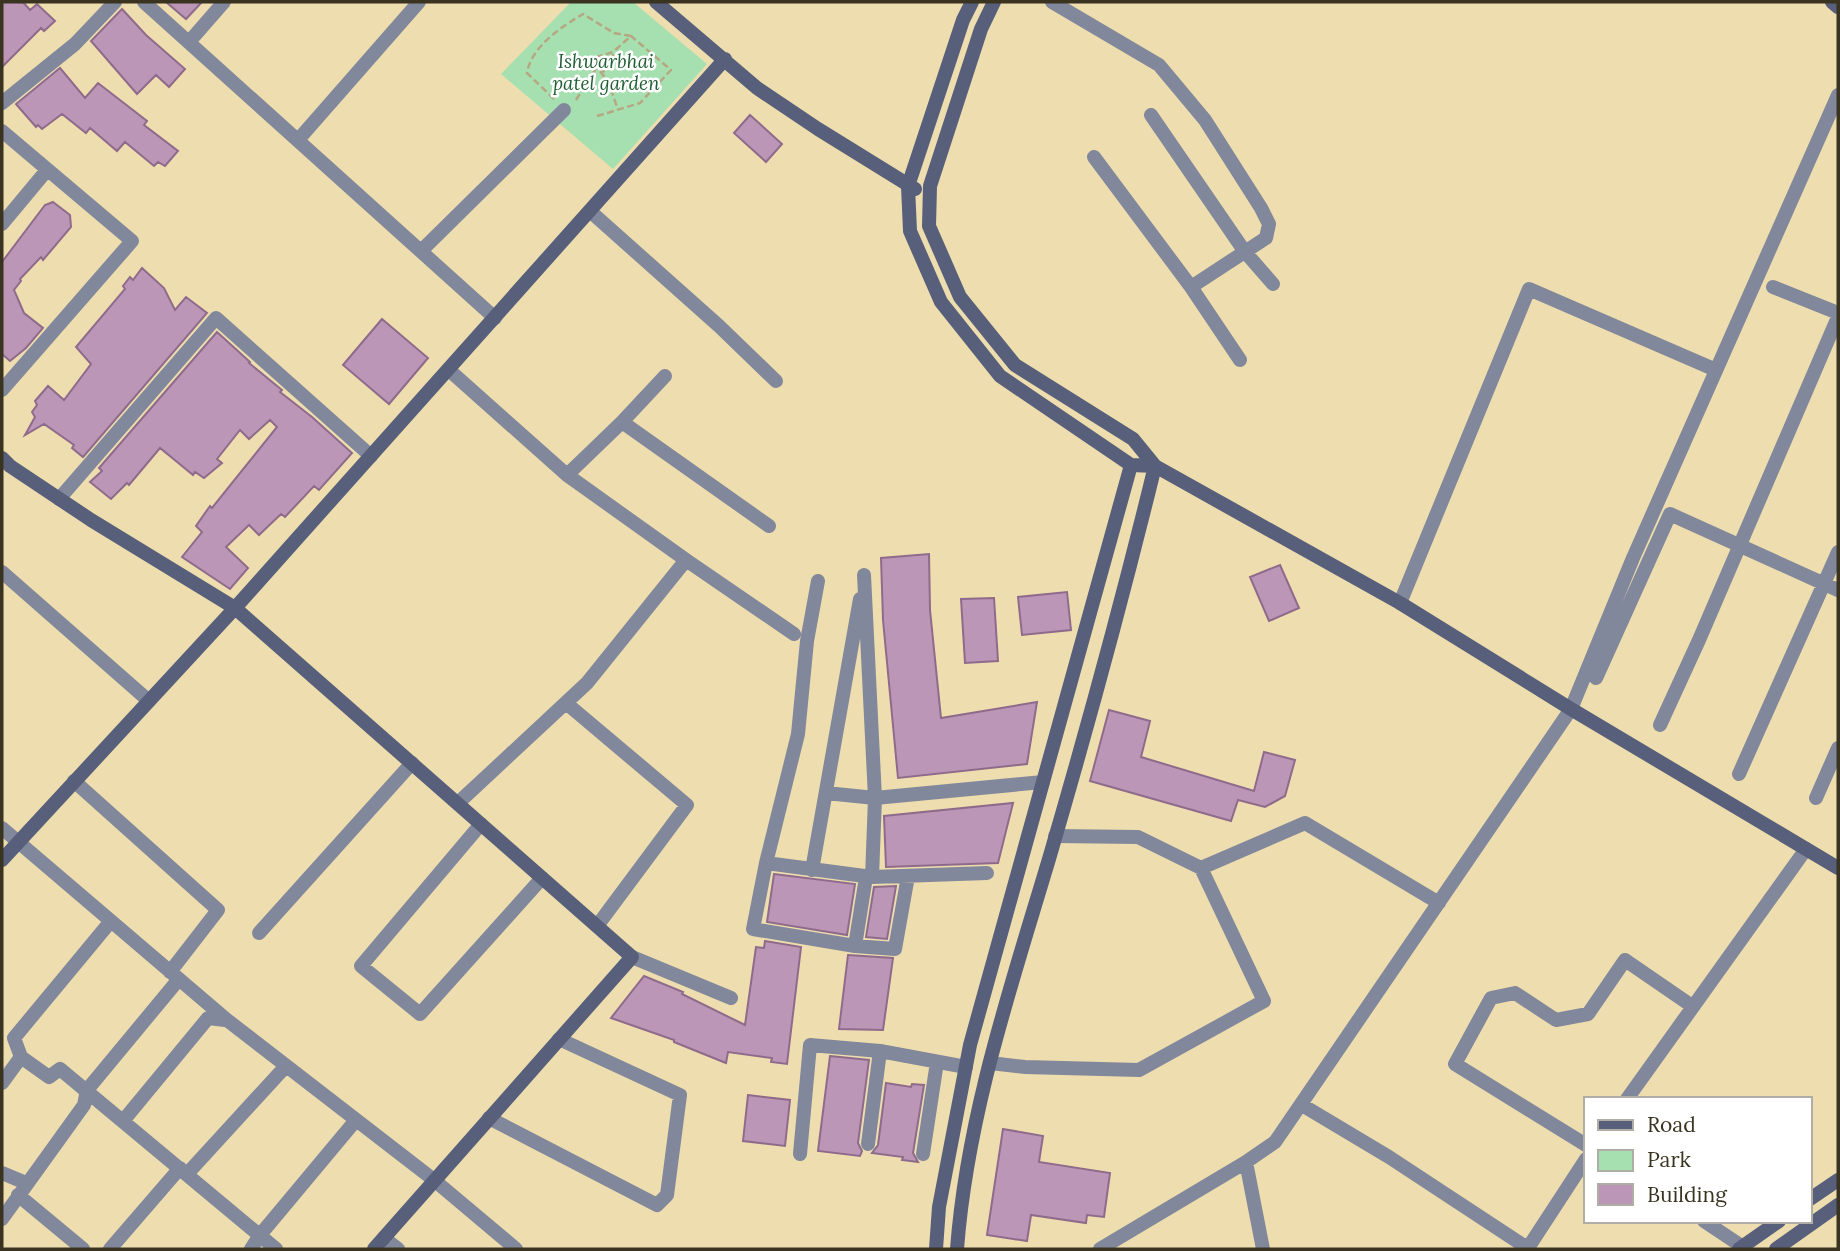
<svg xmlns="http://www.w3.org/2000/svg" width="1840" height="1251" font-family="Lora,serif">
<style>
.green{fill:#a6e0b1}
.building{fill:#bc96b7;stroke:#8f6b8b;stroke-width:2}
.lines{fill:none;stroke-linecap:round;stroke-linejoin:round}
.path{stroke:#b5a781;stroke-width:2.5;stroke-dasharray:7 3.5;stroke-linecap:butt}
.street{stroke:#82889b;stroke-width:14}
.secondary{stroke:#575f7a;stroke-width:14}
.labels{text-anchor:middle;dominant-baseline:central;stroke-width:5;stroke-linejoin:round;paint-order:stroke}
.park-label{font-size:19px;font-style:italic;fill:#205f33;stroke:#fff}
</style>
<rect width="100%" height="100%" fill="#eeddae"/>
<path class="green" d="M571,2H633L707,64L613,169L501,74Z"/>
<path class="building" d="M2,2H23L30,10L37,4L55,21L44,31L41,28L2,67Z
M166,2H202L186,19Z
M122,9L146,35L185,69L169,87L156,75L137,94L91,41Z
M60,68L85,98L98,83L147,121L144,125L178,151L165,166L158,162L154,166L125,142L117,151L90,128L86,133L62,114L42,129L38,125L36,127L16,104Z
M750,115L782,144L766,162L734,133Z
M53,202L70,215L71,227L43,260L41,257L20,279L21,281L14,290L24,313L43,328L26,348L10,361L2,354V262L45,205Z
M142,268L164,288L175,310L186,297L207,313L83,457L72,448L74,445L44,424L25,435L35,417L32,412L37,405L35,401L48,386L64,400L91,364L76,347L125,289L123,286L130,277L133,280Z
M382,319L428,358L389,404L343,365Z
M217,332L250,362L249,363L282,390L280,392L312,417L352,453L319,490L314,486L285,517L281,514L259,535L249,525L226,547L248,568L230,589L182,557L202,532L196,526L210,506L212,508L277,427L270,420L249,439L240,430L217,459L222,463L204,478L195,472L193,475L160,448L129,485L127,483L111,499L90,482L102,471L99,468Z
M929,554L930,610L941,718L1037,702L1027,764L898,778L883,620L881,558Z
M1280,565L1299,608L1269,621L1250,577Z
M1067,592L1071,630L1022,635L1018,597Z
M994,598L998,661L965,663L961,599Z
M1109,710L1150,721L1141,757L1254,791L1264,752L1295,760L1285,796L1265,807L1238,800L1231,821L1090,781Z
M1013,803L998,863L886,867L884,816Z
M774,874L855,884L847,935L767,922Z
M896,886L887,939L866,937L874,887Z
M765,941L801,947L787,1064L771,1062L772,1058L728,1052L726,1063L674,1042V1040L611,1018L644,976L683,992L682,994L745,1025L756,947L764,948Z
M848,955L893,958L883,1030L839,1029Z
M830,1056L869,1060L858,1143L862,1151L860,1156L818,1151Z
M886,1083L911,1087L912,1084L924,1085L913,1153L918,1162L902,1160L903,1157L872,1153L878,1145Z
M748,1095L790,1100L785,1146L743,1141Z
M1003,1129L1043,1136L1039,1162L1110,1173L1104,1217L1087,1215L1086,1223L1031,1215L1027,1241L987,1235Z"/>
<g class="lines">
<path class="path" d="M599,68L605,72L612,64L613,52
M554,99L527,73C531,47 561,27 583,14L614,33L631,36L613,52L597,57V67L609,83L618,110
M576,100L597,67
M597,116L640,103L671,70L631,36"/>
<path class="street" d="M144,2L495,318
M1052,2L1159,65L1205,120L1261,208L1269,224L1266,238L1191,287L1094,157
M189,42L224,2
M2,103L75,44L115,2
M1151,115L1245,252L1273,284
M2,131L132,241L2,390
M298,140L419,2
M591,212L719,326L776,381
M2,224L47,170
M421,251L564,110
M1191,287L1240,360
M1773,287L1838,313
M449,370L567,475L686,560L587,683L458,803
M622,422L769,526
M567,475L622,422L665,376
M59,499L216,318L371,456
M686,560L794,634
M2,572L149,701
M864,575L875,798L1043,782
M818,581L807,641L798,734L766,863L872,877L875,798L826,793
M1400,603L1529,289L1716,370
M1596,678L1670,514L1838,590
M566,703L687,805L597,926
M1660,725L1699,640L1838,317
M1739,774L1838,552
M74,781L218,910L170,972
M1816,798L1838,748
M481,824L361,966L420,1014L542,878
M2,828L227,1020L434,1180L516,1249
M1055,836L1138,837L1201,868L1305,823L1439,903
M766,863L753,929L855,946L895,949L908,876
M812,870L860,599
M872,877L987,873
M111,921L14,1038L21,1057L49,1077L60,1069L276,1249
M259,933L412,763
M855,946L866,877
M632,957L731,998
M990,1063L1025,1067L1139,1070L1264,1001L1201,868
M2,1083L21,1057
M1627,1099L1806,849
M1302,1105L1389,1157L1529,1249
M489,1118L657,1205L667,1195L680,1095L559,1039
M123,1121L208,1018L225,1020
M868,1144L880,1051
M1586,1145L1455,1064L1491,998L1515,993L1556,1020L1588,1014L1625,960L1692,1006
M800,1154L810,1045L880,1051L966,1067
M923,1154L937,1062
M1246,1162L1263,1249
M2,1173L26,1183
M187,1174L286,1066
M18,1195L83,1249
M2,1219L84,1105L87,1090L179,979
M1704,1221L1743,1247
M384,1238L398,1249
M1528,1248L1586,1159
M110,1249L180,1168
M251,1249L260,1235L356,1120
M1100,1249L1246,1162L1275,1142L1571,709L1633,558L1838,95"/>
<path class="secondary" d="M656,2L757,88L818,129L915,189
M972,2L963,20L908,186L910,231L941,302L1000,376L1131,465L1155,466L1400,603L1571,709L1838,868
M1832,2L1838,7
M2,458L10,466L91,520L235,608L632,957L374,1249
M2,860L235,608L725,59
M1810,1199L1838,1180
M936,1249L939,1207L970,1045L1131,465
M957,1249C967,1116 1011,986 1049,859C1087,729 1123,597 1155,466L1133,439L1015,365L960,297L929,226L930,186L981,29L994,2
M1739,1249L1779,1221
M1776,1249L1838,1205"/>
</g>
<g class="labels">
<g class="park-label">
<text x="606" y="61">Ishwarbhai<tspan x="606" dy="22">patel garden</tspan></text>
</g>
</g>
<rect width="1840" height="1251" fill="none" stroke="#393320" stroke-width="7"/>
<rect x="1584" y="1097" width="228" height="126" fill="#ffffff" stroke="#b0ada6" stroke-width="2"/>
<rect x="1598" y="1120" width="35" height="10" fill="#575f7a" stroke="#b0ada6" stroke-width="2"/>
<text x="1647" y="1132" font-size="21" fill="#393320">Road</text>
<rect x="1598" y="1150" width="35" height="21" fill="#a6e0b1" stroke="#b0ada6" stroke-width="2"/>
<text x="1647" y="1167" font-size="21" fill="#393320">Park</text>
<rect x="1598" y="1184" width="35" height="21" fill="#bc96b7" stroke="#b0ada6" stroke-width="2"/>
<text x="1647" y="1202" font-size="21" fill="#393320">Building</text>
</svg>
